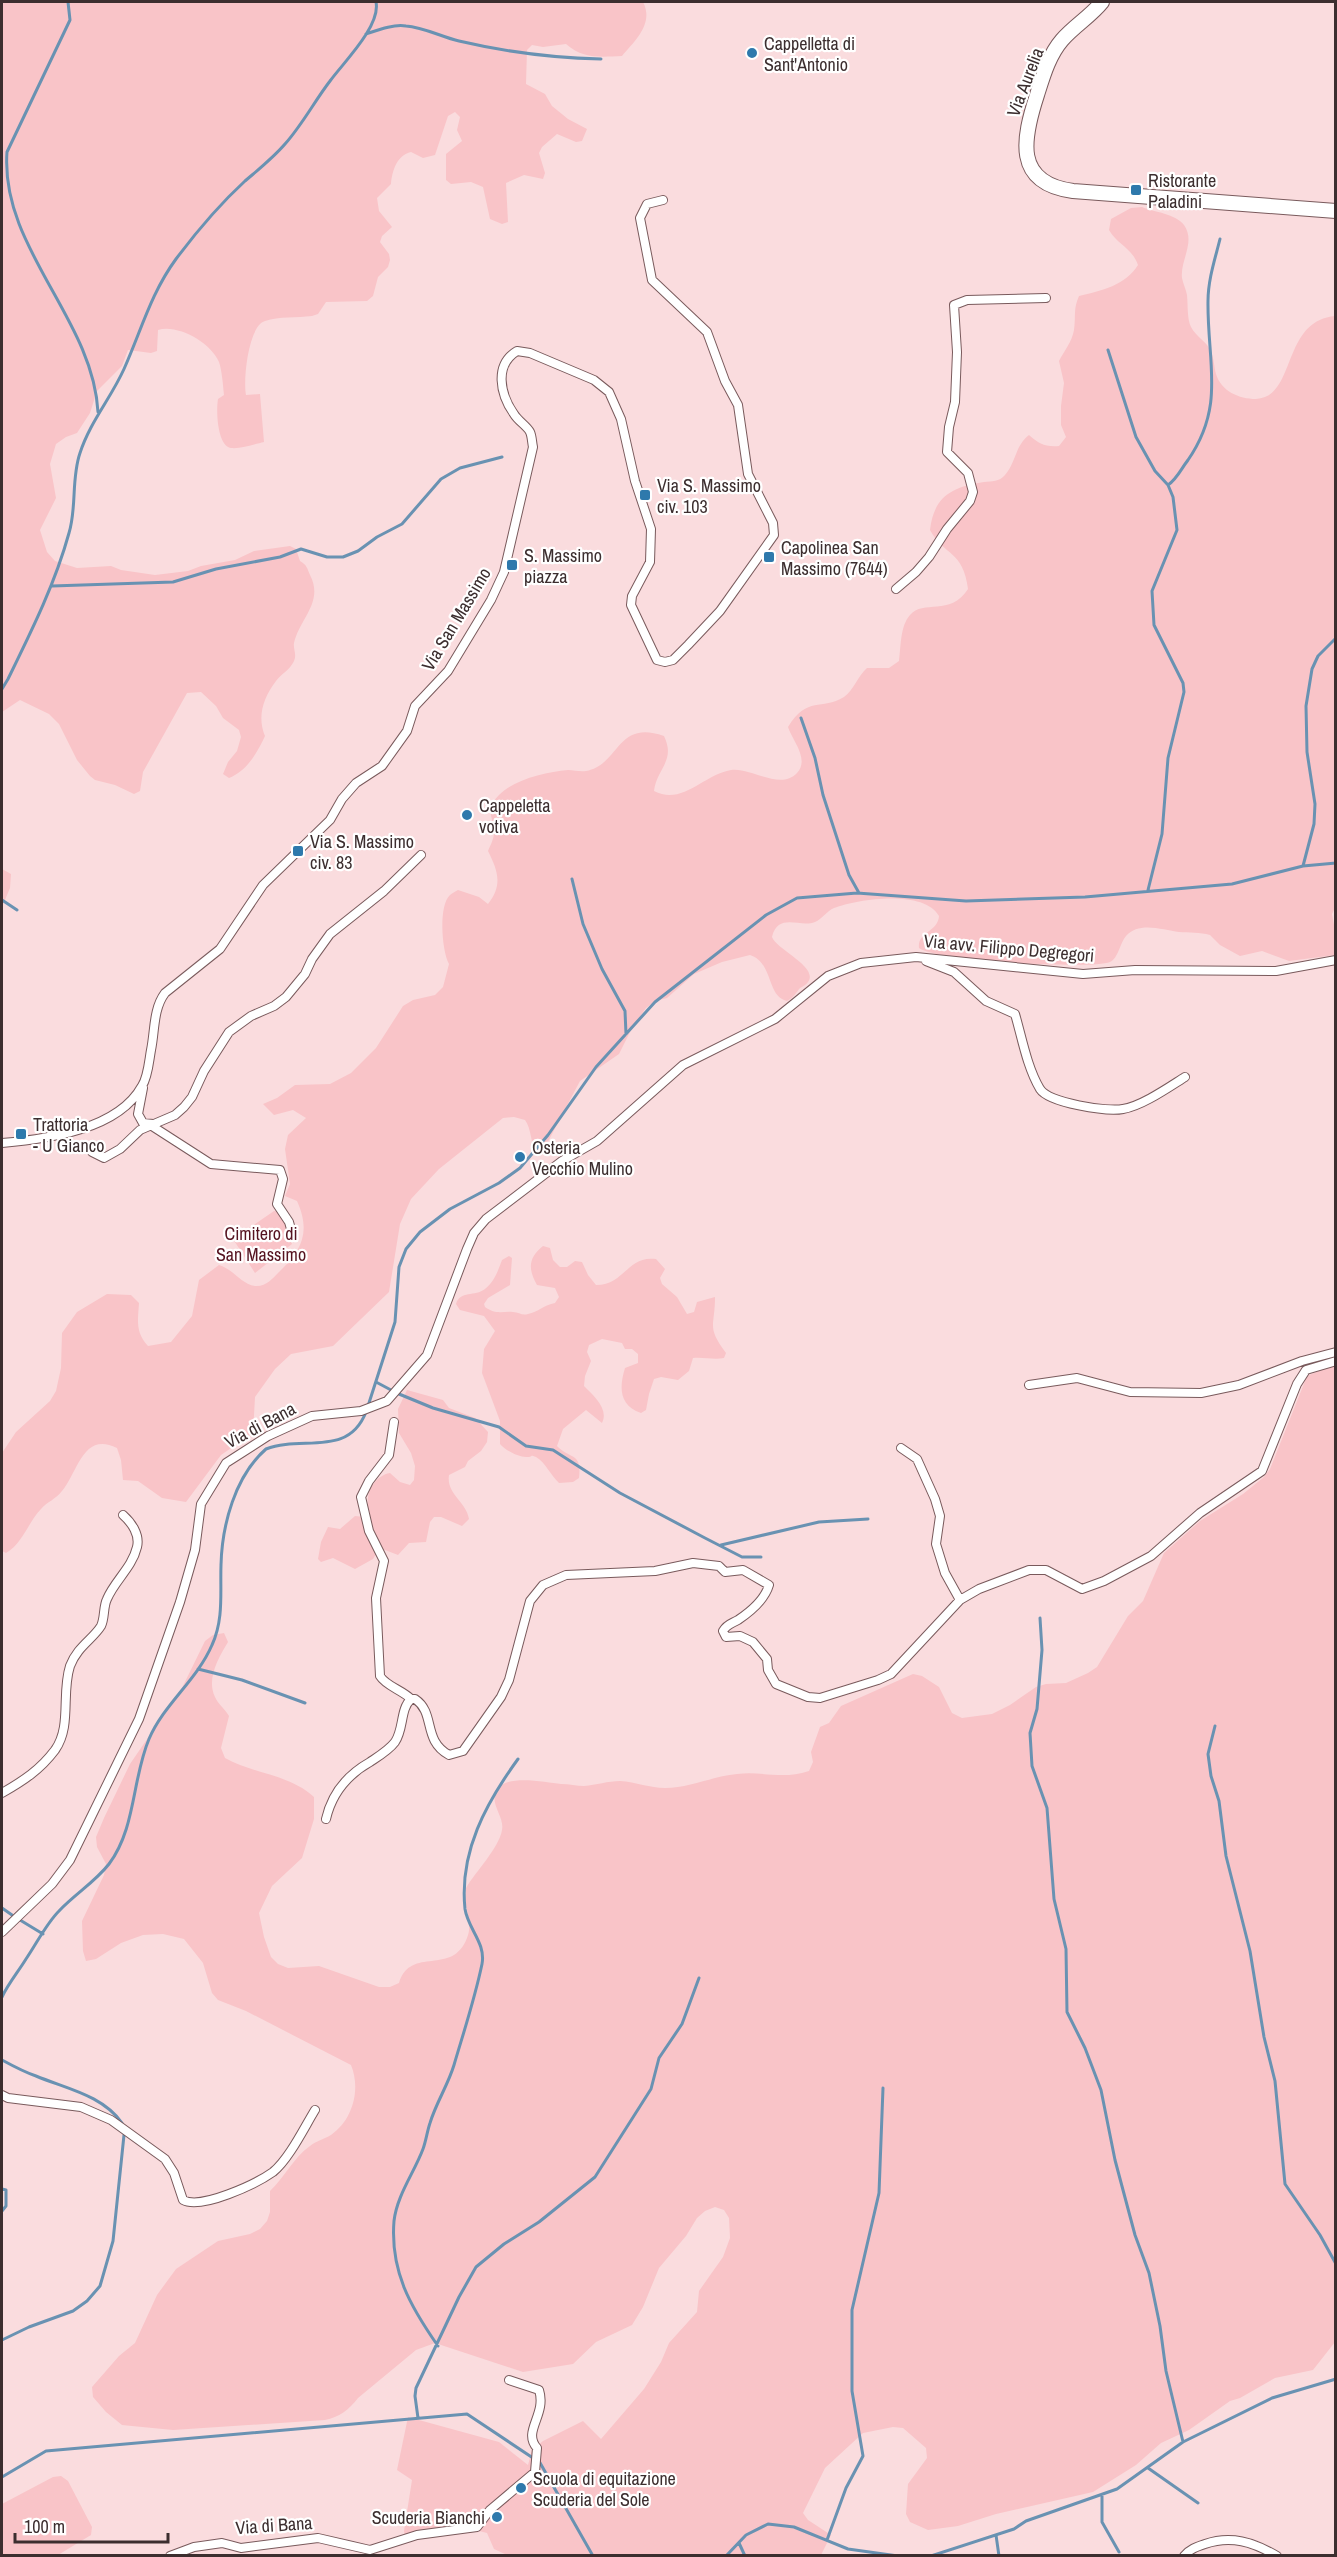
<svg xmlns="http://www.w3.org/2000/svg" width="1337" height="2557" font-family="'Archivo Narrow',sans-serif">
<style>
.green{fill:#f9c4c8}
.lines{fill:none;stroke-linecap:round;stroke-linejoin:round}
.stream{stroke:#6992b2;stroke-width:3}
.street-casing{stroke:#795a5c;stroke-width:10}
.primary-casing{stroke:#795a5c;stroke-width:16}
.street{stroke:#fff;stroke-width:8}
.primary{stroke:#fff;stroke-width:14}
.poi-dot{fill:#2e79ac;stroke:#fff;stroke-width:2}
.labels{text-anchor:middle;dominant-baseline:central;stroke-width:4.5;stroke-linejoin:round;paint-order:stroke}
.poi-label{font-size:18px;fill:#3c2e2f;stroke:#fff;text-anchor:start}
.street-label{font-size:18px;fill:#3c2e2f;stroke:#fff}
.park-label{font-size:18px;fill:#551320;stroke:#fff}
</style>
<rect width="100%" height="100%" fill="#fadcde"/>
<path class="green" d="M2,2H643C654,23 636,40 622,56C600,57 583,59 566,44L543,47L532,45L527,50L526,84L545,94L552,106L568,119L587,129L582,141L576,142L557,134L542,147L539,153L545,173L543,179L524,175L506,183L508,222L502,224L490,219L483,187L471,182L451,184L446,180V154L462,141L457,130L460,117L455,112L448,116L435,155L423,158L411,152C397,155 392,171 391,184L377,198L379,211L392,227L382,236L380,242L389,254L390,260L388,267L378,277L373,296L367,301L326,302L318,314L312,316C297,318 279,316 265,321C248,326 243,381 246,395L260,394L264,442C255,444 241,449 231,448C217,446 216,410 218,399L224,395C223,385 222,371 219,362C211,343 178,324 158,330L157,351L151,353L128,350L122,366L97,391L90,413L77,433L66,437L56,444L50,464L56,498L40,530L47,552L55,561L77,568L111,566L121,570L155,575L188,571L201,566L235,560L254,551L290,546L296,549L300,561C307,565 307,568 310,575C324,602 300,618 294,643C293,649 297,654 294,661C290,670 282,673 276,681C263,698 257,717 265,736C257,753 247,771 229,778L223,774L228,762L237,751L241,737L239,730L223,718L216,706L201,692L187,693L143,772L140,791L134,794L115,785L95,780L90,776L77,760L59,724L49,714L20,700L2,712Z
M1142,207C1154,212 1176,214 1184,225C1196,242 1180,260 1182,278C1183,284 1186,289 1187,295C1188,305 1187,319 1191,327C1196,337 1207,341 1211,352C1214,358 1214,367 1216,374C1221,391 1239,399 1256,399C1297,397 1281,321 1335,316L1336,906L1332,914L1335,930V955L1289,961L1262,951L1240,956L1220,945L1210,935C1200,932 1189,933 1179,932C1163,930 1139,921 1126,936C1120,943 1118,959 1110,962C1090,970 933,960 919,948C917,932 938,932 939,916C924,889 858,899 834,908C827,911 822,919 815,922C800,928 778,912 772,937C777,950 819,967 808,982C806,985 803,986 800,988C796,993 793,998 787,1001C766,996 774,963 750,955L722,962L694,974L667,998L655,1001L646,1008L632,1028L619,1054L580,1081L542,1153L536,1152C530,1142 532,1130 525,1120L514,1117L503,1118L439,1169L411,1199L400,1224L389,1292L333,1346L291,1354L275,1369L255,1397L253,1433L221,1455L186,1502L162,1498L138,1481L123,1480L121,1460L117,1448C83,1431 78,1472 62,1491C56,1499 47,1502 41,1509C27,1524 23,1543 6,1553L2,1551V1453L16,1432L50,1401L56,1391L61,1368L62,1333L77,1312L107,1294L131,1295L139,1303C138,1320 135,1332 148,1346L171,1342L192,1316L199,1280L219,1265C233,1269 241,1284 255,1286C266,1287 272,1279 279,1272C302,1250 311,1232 297,1201L285,1196L290,1184L285,1149L288,1135L306,1118L293,1110L274,1115L263,1104L277,1098L295,1085L330,1084L351,1073L376,1048L403,1006L413,1000L435,995L443,987L449,964C442,952 438,906 450,895C452,893 455,892 458,890L479,897L488,904C503,885 498,871 488,851C491,844 495,837 494,829C492,814 485,809 499,795C515,779 546,772 568,770C574,770 580,772 586,771C620,765 616,719 664,736C676,761 657,768 654,791C682,806 703,775 731,770C751,767 780,791 797,773C810,759 792,740 788,727C808,695 821,711 844,697C853,691 858,676 867,668H889L899,661C901,647 900,626 910,615C923,599 950,617 968,589C963,550 945,557 930,530C934,496 952,487 984,482C992,481 999,482 1005,475C1016,462 1015,446 1029,435C1039,444 1045,447 1059,446L1066,437L1061,425V406L1064,383L1059,361C1064,351 1072,342 1074,330C1076,317 1073,309 1079,296C1101,291 1126,285 1138,265C1132,248 1118,245 1109,230L1111,219L1131,208Z
M2,869L11,874L10,888L2,907Z
M274,1211L281,1212L292,1244L255,1273L233,1239Z
M543,1246L550,1248L553,1260L560,1267H567L575,1261L582,1262L588,1275L596,1285C625,1285 627,1255 656,1259L665,1269L660,1278L662,1284L677,1297L687,1314L694,1312L697,1302L715,1297C715,1327 706,1326 726,1353L724,1358C714,1360 704,1357 693,1358L689,1371L678,1380L661,1377L654,1379L649,1394L646,1410L641,1413C619,1406 619,1387 625,1368L638,1363V1354L632,1349H625L622,1343L602,1339L589,1345L587,1352L591,1361L585,1376L584,1386C594,1396 609,1409 602,1423L586,1410L563,1429L557,1446C571,1460 582,1452 579,1478L573,1482L559,1483C551,1476 546,1463 536,1457C529,1454 534,1457 526,1457C518,1457 505,1450 500,1444V1421L482,1373L484,1349L495,1331L484,1316L460,1310L456,1304C460,1290 475,1297 485,1289C494,1282 498,1271 502,1260L509,1256L512,1258L510,1285L488,1298L484,1304L485,1307C496,1315 502,1311 513,1312C519,1312 522,1316 528,1314C538,1312 544,1305 555,1303L559,1297L555,1288L537,1285C528,1269 528,1258 543,1246Z
M1335,1364V2342L1313,2370L1275,2378L1240,2398L1230,2401L1189,2430L1161,2443L1136,2465L1093,2492L996,2514L958,2526L928,2530L910,2522L906,2514L908,2484L927,2458L926,2448L903,2428L893,2427L863,2433L825,2468L803,2513L808,2520L831,2535L821,2555H507L494,2549L487,2533L479,2531L406,2541L404,2531L412,2480L397,2470L408,2417L499,2442L528,2465L532,2450L543,2441L583,2421L601,2439L644,2389L661,2362L669,2343L697,2312L699,2291L723,2257L730,2238L729,2218L724,2210L715,2207L705,2211L697,2218L686,2236L659,2268L643,2307L632,2325L596,2342L573,2364L523,2372L435,2343L416,2350L358,2398C349,2410 339,2417 325,2420L173,2430L132,2426L122,2425L106,2412L93,2397L92,2387L119,2356L135,2343L157,2295L176,2269L218,2241L250,2234L260,2229L267,2221L270,2212V2191C284,2178 294,2157 310,2146C316,2141 324,2139 331,2135C353,2120 361,2089 351,2065L246,2011L218,2000L212,1993L203,1963L184,1939L163,1934L143,1935L121,1943L96,1959L86,1961L83,1951L82,1921L104,1875L106,1864L97,1847L96,1837L104,1818L130,1764L182,1688L205,1641L213,1635L224,1633L228,1642C219,1657 206,1679 215,1697C218,1704 225,1709 229,1716L221,1748L225,1758C253,1774 289,1774 314,1797V1819L302,1858L272,1886L259,1913L264,1937L271,1957L278,1964L288,1968L319,1966L379,1987H390L399,1983C411,1945 452,1977 467,1938C474,1921 462,1905 466,1888C476,1871 499,1848 502,1830C505,1816 486,1801 499,1787C510,1775 546,1782 561,1784C569,1784 577,1786 584,1786C596,1785 608,1781 620,1781C636,1782 650,1788 665,1788C690,1788 713,1776 737,1774C764,1771 782,1780 809,1771L813,1762L811,1752L820,1727L829,1723L841,1706L913,1674L922,1676L939,1687L952,1713L962,1718L992,1714L1010,1705L1036,1687L1046,1684L1066,1683L1088,1673L1097,1667L1128,1616L1143,1601L1164,1553L1200,1521L1243,1494L1264,1477L1270,1469L1307,1376Z
M407,1390L443,1400L449,1408L475,1418L488,1432L487,1442L481,1451L468,1461L465,1467L449,1475C446,1494 466,1501 469,1519L462,1526L441,1517H434L430,1522L426,1542L409,1543L398,1555L385,1550L378,1551L373,1559L355,1569L333,1558L321,1562L318,1559L321,1542L328,1527L340,1529L355,1516L364,1517L370,1513C363,1497 373,1476 390,1473L400,1482L410,1485L414,1480L415,1466L411,1453L399,1433L398,1409Z
M61,2476L68,2481L92,2527L91,2535L58,2555H2V2504L53,2477Z"/>
<g class="lines">
<path class="stream" d="M68,2L70,20L7,152C0,248 93,318 98,412
M366,34C378,30 393,24 406,26C423,27 442,37 459,41C506,52 554,58 601,59
M1108,350L1136,437L1155,471L1168,485L1173,497L1177,530L1152,591L1154,625L1183,683L1184,692L1168,758L1162,834L1148,890
M1168,485C1177,479 1181,469 1188,460C1226,405 1207,362 1208,301C1208,280 1215,259 1220,239
M52,586L173,582L216,569L280,557L301,549L327,557H343L358,551L377,537L402,524L441,479L460,468L502,457
M2,689L8,679C31,632 55,584 69,533C77,507 71,479 80,453C90,422 111,398 124,369C141,331 151,293 176,259C197,231 220,204 245,181C259,169 273,158 285,144C302,125 314,102 330,81C343,63 381,26 376,2
M801,718L815,758L823,795L849,875L859,893
M1303,866L1314,824L1315,804L1307,752L1306,706L1312,669L1318,656L1336,638
M572,879L583,924L602,969L625,1011L626,1034
M2,900L17,910
M376,1382L391,1390
M399,1394L433,1408L499,1427L526,1446L553,1450L620,1493L705,1538L742,1557H761
M368,1406L395,1322L399,1267L406,1249L420,1232L450,1209L499,1183L520,1168L548,1135L596,1067L655,1002L766,915L797,898L857,893L966,901L1085,897L1232,884L1303,866L1336,863
M721,1545L819,1522L868,1519
M1040,1618L1042,1650L1037,1709L1030,1733L1032,1766L1047,1808L1054,1899L1066,1949L1067,2012L1085,2048L1101,2090L1115,2160L1135,2235L1149,2273L1160,2326L1166,2371L1183,2442
M198,1669L242,1680L305,1703
M1215,1726L1208,1754L1211,1776L1219,1801L1226,1856L1250,1951L1264,2037L1275,2081L1285,2184L1320,2235L1336,2264
M2,1908L12,1915
M20,1920L43,1934
M2,1997C8,1984 18,1972 26,1959C37,1943 46,1924 59,1911C75,1894 95,1882 109,1864C136,1828 132,1779 149,1739C164,1704 197,1680 212,1645C224,1619 220,1592 221,1565C222,1525 235,1476 266,1449C302,1435 348,1458 366,1412
M2,2060C13,2066 24,2072 36,2076C67,2089 102,2095 122,2123
M2,2189L6,2190V2206L2,2211
M2,2340L29,2327L73,2311L87,2301L100,2286L113,2241L124,2135
M438,2346C410,2306 390,2271 394,2221C397,2195 414,2173 423,2149C426,2141 427,2132 430,2123C436,2103 448,2085 454,2065C464,2031 475,1998 482,1964C486,1943 468,1929 465,1909C459,1852 486,1803 518,1759
M418,2418L415,2396L416,2388L459,2297L476,2267L504,2244L539,2222L595,2177L651,2089L659,2058L682,2024L699,1978
M539,2461L593,2556
M1148,2468L1198,2503
M2,2477L46,2451L467,2414L533,2458
M1102,2496V2522L1119,2552
M996,2535L999,2556
M827,2540L846,2488L863,2456L852,2391V2310L879,2193L883,2088
M739,2543L745,2556
M726,2556L746,2535L768,2524L794,2527L848,2549L898,2556
M931,2556L1014,2529L1026,2521L1117,2489L1183,2442L1272,2398L1336,2379"/>
<g class="street-casing">
<path id="street" d="M896,589L916,572L929,557L947,529L970,501L973,492L968,473L947,452L949,427L955,402L957,352L954,305L967,300L1046,298
M926,961L954,972L986,1001L1015,1014C1022,1038 1027,1067 1040,1089C1049,1103 1107,1112 1123,1109C1142,1106 1169,1087 1185,1077
M143,1088L138,1114L143,1123L153,1124
M152,1126L211,1164L280,1170L283,1179L277,1204L289,1222L293,1236
M2,1143C47,1139 118,1130 142,1086C148,1077 149,1061 151,1050C155,1031 153,1009 165,993L220,949L263,885L330,820L342,799L356,783L382,766L407,731L415,706L448,671L491,600L504,572L533,447C532,443 532,436 530,432C527,426 518,421 514,414C500,394 494,365 517,351L530,353L594,380L609,392L621,419L635,481L651,529L650,562L632,596L631,605L657,660L665,662L673,660L688,645L720,611L774,535L773,523L748,474L738,405L725,381L707,332L652,280L640,218L647,204L663,200
M92,1152L104,1158L120,1149L140,1130L175,1115L184,1107L192,1097L204,1071L229,1032L251,1016L274,1006L286,997L305,974L312,959L330,934L384,891L421,855
M1029,1385L1077,1378L1130,1392L1201,1393L1239,1385L1302,1361L1336,1352
M394,1422L389,1455L369,1481L361,1497L369,1531L384,1561L376,1598L380,1676C386,1686 402,1690 411,1699
M901,1448L917,1459L935,1499L940,1516L936,1544L945,1573L960,1600
M2,1793C23,1781 40,1770 55,1750C72,1726 61,1694 70,1666C77,1647 93,1639 101,1626C105,1618 103,1607 107,1599C115,1580 132,1568 137,1547C140,1535 132,1523 123,1515
M326,1819C332,1793 347,1775 370,1762C379,1756 389,1750 395,1742C404,1729 400,1709 411,1699H415C436,1713 422,1740 449,1755L463,1751L501,1697L509,1680L530,1601L543,1585L566,1575L655,1571L693,1563L719,1566L725,1572L743,1570L769,1585C765,1599 750,1612 738,1620C731,1624 727,1624 723,1631L726,1637L740,1636L753,1642L767,1659L768,1670L776,1684L808,1697L820,1698L878,1680L891,1674L960,1600L979,1589L1029,1570H1046L1082,1589L1104,1581L1151,1556L1200,1513L1262,1471L1297,1384L1306,1370L1336,1361
M2,1932L52,1884L70,1860L139,1719L180,1602L195,1550L201,1504L226,1463L268,1436L312,1416L361,1411L387,1401L427,1355L467,1249L474,1233L486,1219L562,1161L597,1141L683,1065L775,1019L828,976L861,963L916,957L1083,974L1135,970L1276,971L1336,960
M2,2095L8,2098L81,2107L111,2120L165,2159L174,2173L183,2200C201,2210 256,2184 273,2172C289,2159 304,2128 315,2110
M170,2556L194,2547L222,2543L241,2548L318,2538L370,2550L417,2535L477,2527L490,2510L535,2472L537,2448C522,2431 547,2415 539,2390L509,2380
M1184,2556C1190,2549 1196,2547 1205,2544C1231,2535 1253,2542 1277,2556"/>
</g>
<g class="primary-casing">
<path id="primary" d="M1102,2C1091,16 1074,26 1062,40C1049,55 1043,76 1037,95C1023,138 1013,183 1073,191L1336,211"/>
</g>
<use href="#street" class="street"/>
<use href="#primary" class="primary"/>
</g>
<g class="poi-dot">
<circle cx="752" cy="53" r="6"/>
<rect x="1130" y="184" width="12" height="12" rx="3"/>
<rect x="639" y="489" width="12" height="12" rx="3"/>
<rect x="763" y="551" width="12" height="12" rx="3"/>
<rect x="506" y="559" width="12" height="12" rx="3"/>
<circle cx="467" cy="815" r="6"/>
<rect x="292" y="845" width="12" height="12" rx="3"/>
<rect x="15" y="1128" width="12" height="12" rx="3"/>
<circle cx="520" cy="1157" r="6"/>
<circle cx="521" cy="2488" r="6"/>
<circle cx="497" cy="2517" r="6"/>
</g>
<g class="labels">
<g class="poi-label">
<text x="764" y="43">Cappelletta di<tspan x="764" dy="21">Sant'Antonio</tspan></text>
<text x="1148" y="180">Ristorante<tspan x="1148" dy="21">Paladini</tspan></text>
<text x="657" y="485">Via S. Massimo<tspan x="657" dy="21">civ. 103</tspan></text>
<text x="781" y="547">Capolinea San<tspan x="781" dy="21">Massimo (7644)</tspan></text>
<text x="524" y="555">S. Massimo<tspan x="524" dy="21">piazza</tspan></text>
<text x="479" y="805">Cappeletta<tspan x="479" dy="21">votiva</tspan></text>
<text x="310" y="841">Via S. Massimo<tspan x="310" dy="21">civ. 83</tspan></text>
<text x="33" y="1124">Trattoria<tspan x="33" dy="21">- U Gianco</tspan></text>
<text x="532" y="1147">Osteria<tspan x="532" dy="21">Vecchio Mulino</tspan></text>
<text x="533" y="2478">Scuola di equitazione<tspan x="533" dy="21">Scuderia del Sole</tspan></text>
<text x="485" y="2517" text-anchor="end">Scuderia Bianchi</text>
</g>
<g class="street-label">
<text transform="translate(1025 82) rotate(-69)">Via Aurelia</text>
<text transform="translate(456 619) rotate(-59)">Via San Massimo</text>
<text transform="translate(1009 948) rotate(5)">Via avv. Filippo Degregori</text>
<text transform="translate(260 1425) rotate(-28)">Via di Bana</text>
<text transform="translate(274 2525) rotate(-4)">Via di Bana</text>
</g>
<g class="park-label">
<text x="261" y="1233">Cimitero di<tspan x="261" dy="21">San Massimo</tspan></text>
</g>
</g>
<rect width="1337" height="2557" fill="none" stroke="#3c2e2f" stroke-width="6"/>
<path d="M15 2533v9h153v-9" fill="none" stroke="#3c2e2f" stroke-width="3"/>
<text x="24" y="2533" font-size="18" fill="#3c2e2f" stroke="#ffffff" stroke-width="4.5" paint-order="stroke">100 m</text>
</svg>
